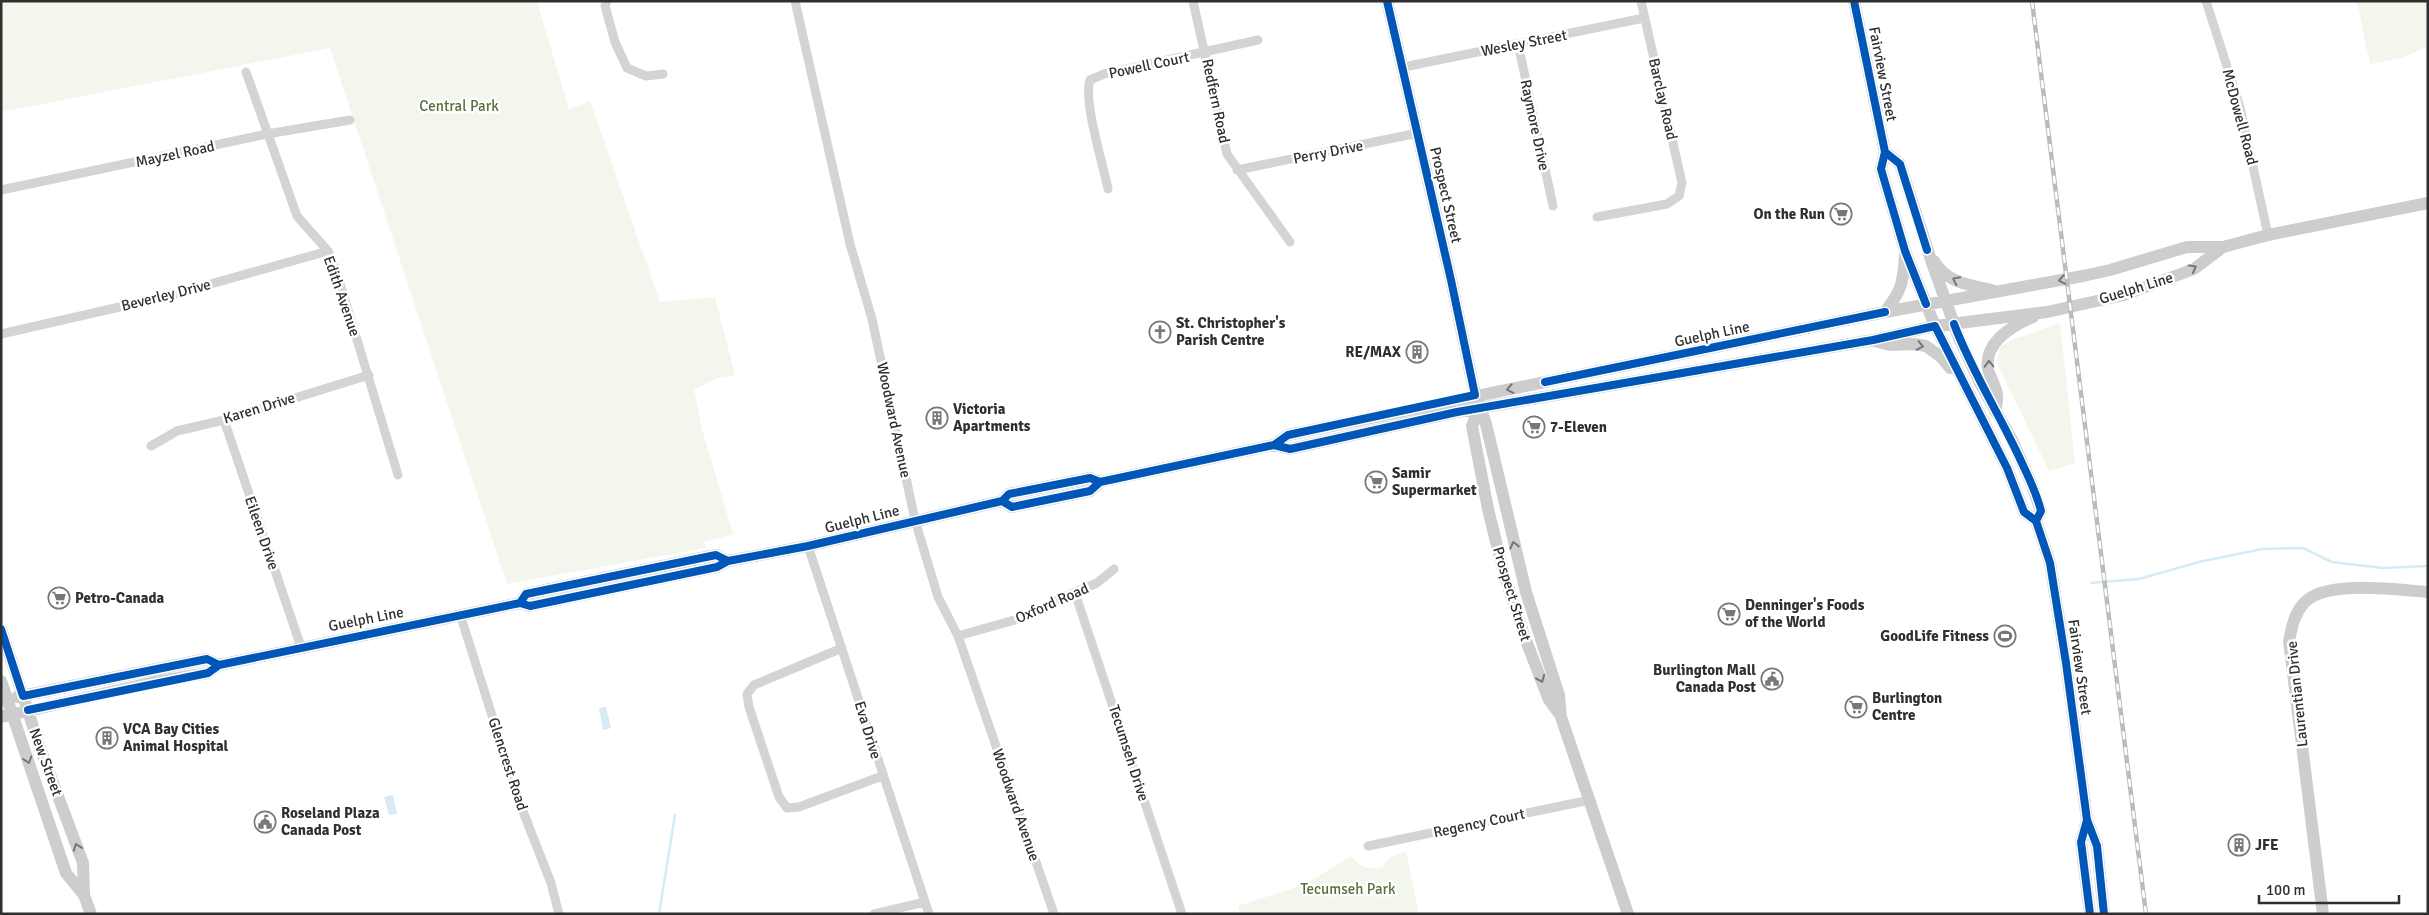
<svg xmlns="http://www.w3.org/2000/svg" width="2429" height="915" font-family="Signika,sans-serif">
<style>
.green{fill:#f2f6ec}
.water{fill:#d7ebf4}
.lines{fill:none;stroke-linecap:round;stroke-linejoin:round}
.stream{stroke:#d7ebf4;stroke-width:2.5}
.street{stroke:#d4d4d4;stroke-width:9}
.secondary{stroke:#cdcdcd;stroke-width:12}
.rail-casing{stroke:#bbb;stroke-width:4.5}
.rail{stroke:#fff;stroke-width:2.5;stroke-dasharray:8;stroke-linecap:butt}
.cycleway-casing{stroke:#fff;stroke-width:11}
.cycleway{stroke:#0057b8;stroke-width:8}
.oneway{stroke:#767676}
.labels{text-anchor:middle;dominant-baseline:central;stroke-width:5;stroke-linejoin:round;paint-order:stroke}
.street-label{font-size:15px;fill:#2f2f2f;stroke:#fff}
.park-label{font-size:15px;fill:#566f38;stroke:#fff}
.poi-label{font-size:15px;font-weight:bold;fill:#2f2f2f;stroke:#fff;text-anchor:start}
</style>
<rect width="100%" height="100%" fill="#fff"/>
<path class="green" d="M1,1H537L569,110L590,101L660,302L715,297L735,375L717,378L694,390L703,433L733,534L704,542L706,548L507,584L330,48L1,112Z
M2357,1H2428V46L2402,58L2370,64Z
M2060,323L2075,463L2049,471L1997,363L2000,347L2012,340Z
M1406,851L1419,914H1240L1238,906L1306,884L1351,856C1361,867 1367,871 1382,867L1389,858Z"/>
<path class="water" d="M606,707L611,728L603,730L599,708Z
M393,795L397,814L389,815L384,797Z"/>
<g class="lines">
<path class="stream" d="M2091,583L2139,579L2199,562L2262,549L2303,548L2332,562L2383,568L2428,566
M659,914L675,815"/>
<path class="street" d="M607,1L605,6L615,42L627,68L646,76L663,74
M795,1L850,244L872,319L915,520L938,597L958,636L1054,914
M1193,1L1227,154L1290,242
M2206,1L2240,107L2268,235
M1518,44L1553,206
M1404,67L1644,18
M246,72L297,216L328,251L335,267L398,475
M1237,170L1418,133
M1108,189C1103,164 1083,101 1090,80L1104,74L1258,40
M1,190L267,134L350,120
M1597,217L1667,204L1679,196L1682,183L1641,1
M1,334L168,296L328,251
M224,420L301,647
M151,446L177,431L224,420L369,375
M808,546L929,914
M1075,593L1182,914
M460,614L519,801L551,883L559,914
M958,636L1032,615L1057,600L1097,583L1114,569
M842,648L754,685L747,694L749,707L779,797L787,808L799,807L882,776
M1368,846L1590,800
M874,914L925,902"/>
<path class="secondary" d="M1387,1L1451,280L1475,395L1486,424L1526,592L1559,695L1561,717L1628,914
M1854,1L1885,152L1881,169L1905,251L1935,326L2007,468L2024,512L2036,521L2050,563L2066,663L2087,820L2097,846L2104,914
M1885,152L1900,164L1932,263L1959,338L1980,383L2012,440L2031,483L2041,511L2036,521
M1934,261C1947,283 1969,285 1992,290
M1885,312C1902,290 1903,283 1905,256
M1875,341L1890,345L1913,344L1926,346L1941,357L1950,368
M1479,408L1472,426L1488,509L1504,574L1525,638L1549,700L1561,716
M1995,411C1996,406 1998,400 1997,395C1996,386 1990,378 1988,369C1984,342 2012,326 2033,317
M1274,445L1290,449L1457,412L1873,340L1935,326L2047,312L2124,295L2194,269L2223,247
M1002,501L1012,507L1090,491L1100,482L1274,445L1288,435L1885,312L2083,276L2110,270L2187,247H2223L2268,235L2428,203
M520,603L526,594L716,555L728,561
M1,629L40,748L83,863L84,895L91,914
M1,681L66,873L84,895
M17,697L207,659L219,665
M1,717L155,682L208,673L219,665L520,603L530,606L717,567L728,561L808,546L1002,501L1009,494L1090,478L1100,482
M2087,820L2081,842L2090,914
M2323,914L2289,641C2292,627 2294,614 2304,603C2326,579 2397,590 2428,592"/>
<g class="rail-casing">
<path id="rail" d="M2032,1L2146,914"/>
</g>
<use href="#rail" class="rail"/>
<g class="cycleway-casing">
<path id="cycleway" d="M1854,1L1885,152L1881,169L1905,251L1926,304
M1885,152L1900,164L1927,250
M1954,324C1972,372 2000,415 2021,461C2029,478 2037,494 2041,511L2036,521
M1545,382L1885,312
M1274,445L1290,449L1457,412L1873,340L1935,326L2007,468L2024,512L2036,521L2050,563L2066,663L2087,820L2097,846L2104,914
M1002,501L1012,507L1090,491L1100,482L1274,445L1288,435L1475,395L1451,280L1387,1
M520,603L526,594L716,555L728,561
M1,629L23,696L207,659L219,665
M28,710L208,673L219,665L520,603L530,606L717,567L728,561L808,546L1002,501L1009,494L1090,478L1100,482
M2087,820L2081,842L2090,914"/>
</g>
<use href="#cycleway" class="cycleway"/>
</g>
<defs><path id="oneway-chevron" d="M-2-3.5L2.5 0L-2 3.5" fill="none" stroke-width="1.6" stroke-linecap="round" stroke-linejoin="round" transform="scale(1.25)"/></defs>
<g class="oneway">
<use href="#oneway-chevron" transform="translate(2193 268) rotate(-29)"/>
<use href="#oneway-chevron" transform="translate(1956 280) rotate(-154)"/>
<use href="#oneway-chevron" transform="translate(2062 280) rotate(170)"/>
<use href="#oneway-chevron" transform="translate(1920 346) rotate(13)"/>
<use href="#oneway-chevron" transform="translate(1989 364) rotate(-91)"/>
<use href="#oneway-chevron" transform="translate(1510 389) rotate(169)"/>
<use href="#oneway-chevron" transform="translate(1514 545) rotate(-104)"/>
<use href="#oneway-chevron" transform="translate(1541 679) rotate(68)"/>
<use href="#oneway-chevron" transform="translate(28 760) rotate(72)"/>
<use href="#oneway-chevron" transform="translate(77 847) rotate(-110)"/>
</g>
<defs>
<g id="supermarket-ring" transform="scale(1.125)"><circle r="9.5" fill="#fff" stroke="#787878" stroke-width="1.5"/><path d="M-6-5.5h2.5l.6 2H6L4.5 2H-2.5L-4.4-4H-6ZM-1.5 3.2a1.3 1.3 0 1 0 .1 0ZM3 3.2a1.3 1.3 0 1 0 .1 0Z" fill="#787878"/></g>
<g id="church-ring" transform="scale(1.125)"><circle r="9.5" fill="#fff" stroke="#787878" stroke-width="1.5"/><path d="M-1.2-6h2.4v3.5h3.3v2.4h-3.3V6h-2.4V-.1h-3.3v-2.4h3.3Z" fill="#787878"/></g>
<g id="building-ring" transform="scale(1.125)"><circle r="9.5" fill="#fff" stroke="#787878" stroke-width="1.5"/><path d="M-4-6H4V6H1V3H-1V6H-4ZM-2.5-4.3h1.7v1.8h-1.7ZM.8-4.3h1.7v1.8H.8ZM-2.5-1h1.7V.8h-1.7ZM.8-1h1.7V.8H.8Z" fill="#787878"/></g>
<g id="stadium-ring" transform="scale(1.125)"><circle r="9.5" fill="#fff" stroke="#787878" stroke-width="1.5"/><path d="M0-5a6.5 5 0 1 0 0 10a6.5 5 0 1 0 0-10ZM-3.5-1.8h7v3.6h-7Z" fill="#787878"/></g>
<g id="civic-ring" transform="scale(1.125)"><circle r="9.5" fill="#fff" stroke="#787878" stroke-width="1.5"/><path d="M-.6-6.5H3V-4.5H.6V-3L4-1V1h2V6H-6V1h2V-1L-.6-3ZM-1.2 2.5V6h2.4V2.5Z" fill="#787878"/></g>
</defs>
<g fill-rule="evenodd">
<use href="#supermarket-ring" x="1841" y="214"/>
<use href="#church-ring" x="1160" y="332"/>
<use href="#building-ring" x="1417" y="352"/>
<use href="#building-ring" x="937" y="418"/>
<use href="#supermarket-ring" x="1534" y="427"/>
<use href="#supermarket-ring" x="1376" y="482"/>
<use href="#supermarket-ring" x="59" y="598"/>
<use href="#supermarket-ring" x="1729" y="614"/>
<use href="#stadium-ring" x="2005" y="636"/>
<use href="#civic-ring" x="1772" y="679"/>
<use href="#supermarket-ring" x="1856" y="707"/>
<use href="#building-ring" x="107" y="738"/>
<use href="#civic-ring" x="265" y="822"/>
<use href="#building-ring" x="2239" y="845"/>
</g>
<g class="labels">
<g class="street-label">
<text transform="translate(1524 43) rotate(-11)">Wesley Street</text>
<text transform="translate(1149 65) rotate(-12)">Powell Court</text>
<text transform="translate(1883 74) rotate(79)">Fairview Street</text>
<text transform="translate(1663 99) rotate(77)">Barclay Road</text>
<text transform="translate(1216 101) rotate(78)">Redfern Road</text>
<text transform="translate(2240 117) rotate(75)">McDowell Road</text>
<text transform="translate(1535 125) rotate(78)">Raymore Drive</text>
<text transform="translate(1328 152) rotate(-11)">Perry Drive</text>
<text transform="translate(175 154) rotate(-12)">Mayzel Road</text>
<text transform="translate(1446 195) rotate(77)">Prospect Street</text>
<text transform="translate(2136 288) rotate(-17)">Guelph Line</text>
<text transform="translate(166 295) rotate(-14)">Beverley Drive</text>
<text transform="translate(342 296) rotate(71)">Edith Avenue</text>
<text transform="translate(1712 334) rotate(-12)">Guelph Line</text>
<text transform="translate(259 408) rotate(-17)">Karen Drive</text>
<text transform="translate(894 420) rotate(78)">Woodward Avenue</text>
<text transform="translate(862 519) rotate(-14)">Guelph Line</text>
<text transform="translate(262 533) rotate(71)">Eileen Drive</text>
<text transform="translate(1512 594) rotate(73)">Prospect Street</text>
<text transform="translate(1052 603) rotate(-24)">Oxford Road</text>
<text transform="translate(366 619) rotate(-11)">Guelph Line</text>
<text transform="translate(2080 667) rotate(82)">Fairview Street</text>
<text transform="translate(2297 694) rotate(-96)">Laurentian Drive</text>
<text transform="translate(868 730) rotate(73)">Eva Drive</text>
<text transform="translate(1129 753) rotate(72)">Tecumseh Drive</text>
<text transform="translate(46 762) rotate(70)">New Street</text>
<text transform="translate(508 764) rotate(72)">Glencrest Road</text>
<text transform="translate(1016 805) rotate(71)">Woodward Avenue</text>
<text transform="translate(1479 823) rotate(-12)">Regency Court</text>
</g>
<g class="park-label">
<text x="459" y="106">Central Park</text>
<text x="1348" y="889">Tecumseh Park</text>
</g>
<g class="poi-label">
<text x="1825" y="214" text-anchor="end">On the Run</text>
<text x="1176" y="323">St. Christopher's<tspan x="1176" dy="17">Parish Centre</tspan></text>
<text x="1401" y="352" text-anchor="end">RE/MAX</text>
<text x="953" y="409">Victoria<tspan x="953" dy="17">Apartments</tspan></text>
<text x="1550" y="427">7-Eleven</text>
<text x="1392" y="473">Samir<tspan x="1392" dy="17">Supermarket</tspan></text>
<text x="75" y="598">Petro-Canada</text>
<text x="1745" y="605">Denninger's Foods<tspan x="1745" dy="17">of the World</tspan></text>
<text x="1989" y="636" text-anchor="end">GoodLife Fitness</text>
<text x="1756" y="670" text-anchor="end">Burlington Mall<tspan x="1756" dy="17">Canada Post</tspan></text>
<text x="1872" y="698">Burlington<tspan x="1872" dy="17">Centre</tspan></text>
<text x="123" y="729">VCA Bay Cities<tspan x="123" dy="17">Animal Hospital</tspan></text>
<text x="281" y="813">Roseland Plaza<tspan x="281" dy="17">Canada Post</tspan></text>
<text x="2255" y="845">JFE</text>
</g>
</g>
<rect width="2429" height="915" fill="none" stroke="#2f2f2f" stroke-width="5"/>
<path d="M2259 895v8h140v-8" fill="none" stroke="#2f2f2f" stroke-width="2.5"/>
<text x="2266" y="895" font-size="15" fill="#2f2f2f" stroke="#ffffff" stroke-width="4" paint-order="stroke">100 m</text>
</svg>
